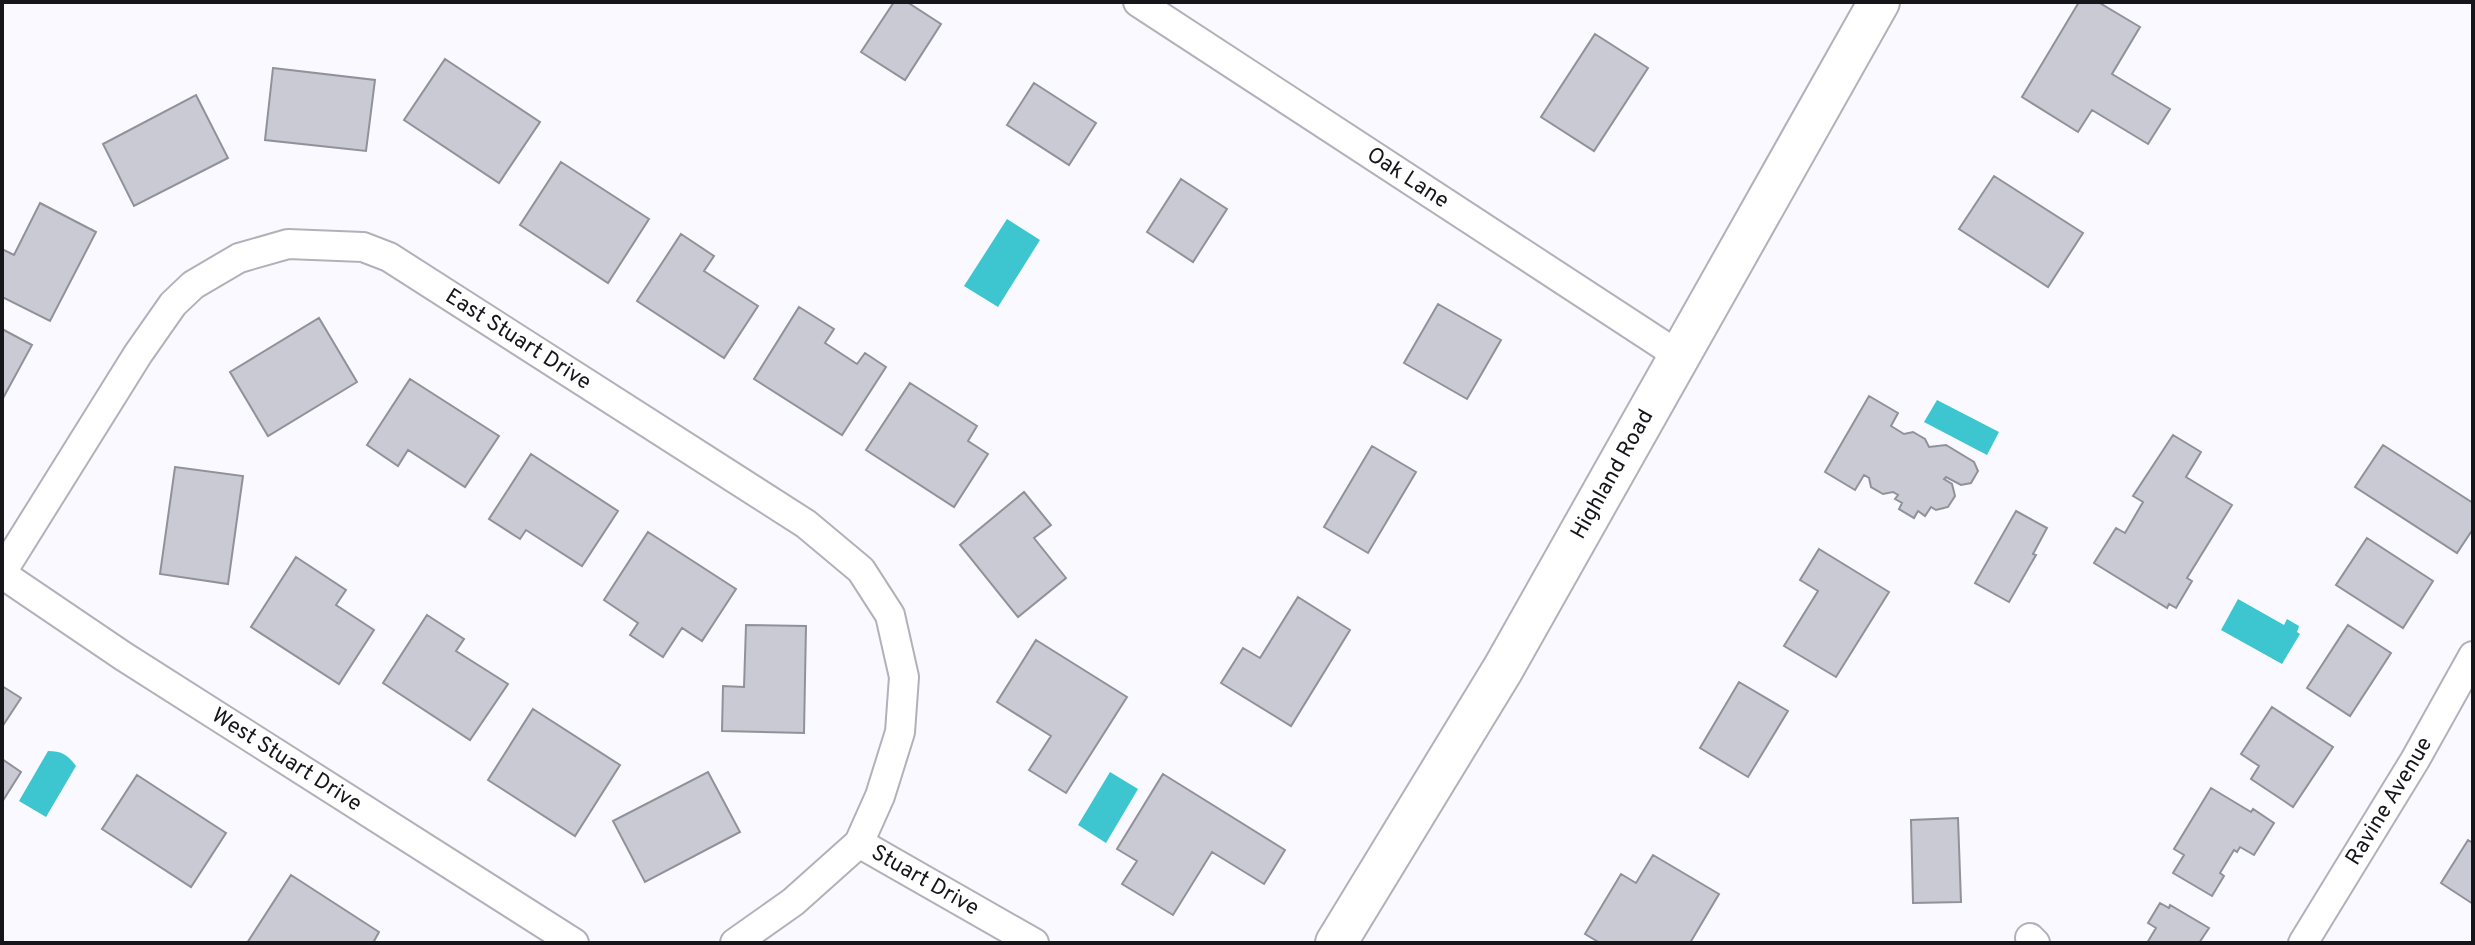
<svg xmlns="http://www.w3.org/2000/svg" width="2475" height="945" font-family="Overpass,sans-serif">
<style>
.water{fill:#3dc6d0}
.building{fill:#c9cad4;stroke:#90919a;stroke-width:2}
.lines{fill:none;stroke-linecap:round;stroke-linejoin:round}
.street-casing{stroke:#b1b1bb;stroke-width:32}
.secondary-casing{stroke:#b1b1bb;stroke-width:44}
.street{stroke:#fff;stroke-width:28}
.secondary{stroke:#fff;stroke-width:40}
.labels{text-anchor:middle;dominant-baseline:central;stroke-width:7;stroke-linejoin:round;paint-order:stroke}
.street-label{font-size:22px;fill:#16161a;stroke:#f9f9ff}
</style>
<rect width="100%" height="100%" fill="#f9f9ff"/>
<path class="water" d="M1007,219L1040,240L998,307L964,286Z
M1937,400L1999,432L1987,455L1924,422Z
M2238,599L2284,625L2287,619L2299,626L2297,632L2300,634L2282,664L2221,630Z
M48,751C62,751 68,755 76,766L46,817L19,801Z
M1110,772L1138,789L1106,843L1078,825Z"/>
<path class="building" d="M894,2H907L941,24L905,80L861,52Z
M2079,2H2098L2140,27L2112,74L2170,109L2148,144L2092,110L2078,132L2022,97Z
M1595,34L1648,68L1594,151L1541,117Z
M445,59L540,122L499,183L404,120Z
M273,68L375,80L366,151L265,140Z
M1034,83L1096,123L1069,165L1007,125Z
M196,95L228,158L134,206L103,144Z
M561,162L649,219L608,283L520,225Z
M1994,176L2083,233L2048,287L1959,229Z
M1181,179L1227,209L1193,262L1147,232Z
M40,203L96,232L50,321L2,297V249L14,255Z
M681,234L714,256L704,271L758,306L724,358L637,301Z
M1438,304L1501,340L1467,399L1404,363Z
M799,307L834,329L825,343L857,364L865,353L886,367L842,435L754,379Z
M319,318L357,382L268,436L230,372Z
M2,329L32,345L2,400Z
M410,379L499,436L465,487L408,450L398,466L367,445Z
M910,383L977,426L968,441L988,454L954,507L866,450Z
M1869,396L1898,413L1891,426L1904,434L1913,432L1925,439L1929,447L1946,445L1974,462L1978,471L1971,483L1961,485L1946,477L1944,479L1952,484L1955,496L1948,507L1936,510L1931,507L1925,516L1918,511L1914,518L1899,509L1902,503L1895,499L1898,495L1893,492L1883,494L1871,487L1869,478L1864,475L1855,490L1825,472Z
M2173,435L2201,452L2186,477L2232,505L2187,578L2192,581L2176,608L2169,604L2167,608L2094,563L2116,528L2125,533L2143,502L2133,496Z
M2383,445L2473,503V529L2457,553L2355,487Z
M1372,446L1416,472L1368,553L1324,527Z
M531,454L618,511L582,566L526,530L520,539L489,519Z
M175,467L243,476L228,584L160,574Z
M1024,492L1051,525L1034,538L1066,578L1018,617L960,545Z
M2016,511L2047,528L2033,554L2036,555L2009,602L1975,583Z
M648,532L736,589L702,641L682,628L663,657L630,635L638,623L604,600Z
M2367,538L2433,581L2403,628L2336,585Z
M1819,549L1889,592L1836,677L1784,646L1818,591L1800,580Z
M296,557L346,590L336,605L374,630L339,684L251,627Z
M1298,597L1350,630L1291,726L1221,683L1243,648L1260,658Z
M427,615L464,639L456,651L508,684L470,740L383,683Z
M746,625L806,626L804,733L722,731L723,686L744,687Z
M2348,625L2391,653L2350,716L2307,688Z
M1036,640L1127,697L1066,793L1029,770L1051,736L997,702Z
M1739,682L1788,711L1748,777L1700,748Z
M2,686L21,698L2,727Z
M2272,707L2333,747L2293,807L2251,779L2259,766L2241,754Z
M533,709L620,765L575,836L488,780Z
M2,759L21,772L2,802Z
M708,772L740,832L645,882L613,821Z
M1163,774L1285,850L1264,884L1212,852L1173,915L1122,884L1137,861L1117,849Z
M137,775L226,833L191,887L102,829Z
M2211,788L2251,812L2253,809L2274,823L2254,855L2240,847L2237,852L2234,850L2220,873L2224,876L2212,896L2173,873L2184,855L2174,849Z
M1958,818L1961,902L1913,903L1911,820Z
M2468,840L2473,843V904L2441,883Z
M1653,855L1719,894L1690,943H1600L1585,934L1621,874L1636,883Z
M291,875L379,932L373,943H247Z
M2160,903L2169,908L2170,905L2209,928L2199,943H2147L2156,928L2148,923Z"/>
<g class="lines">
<g class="street-casing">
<g id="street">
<path id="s1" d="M1138,2L1678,355"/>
<path id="s2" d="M2,572L138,354L173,304L193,285L239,258L288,244L363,247L389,257L806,524L861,570L890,615L904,677L900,732L880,796L859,843L793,902L735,943"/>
<path id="s3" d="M2,574L123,656L574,943"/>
<path id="s4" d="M859,843L1034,943"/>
<path d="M2030,938L2035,943"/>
<path id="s5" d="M2303,943L2415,760L2473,656"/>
</g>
</g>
<g class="secondary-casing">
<g id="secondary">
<path id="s6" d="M1336,943L1503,669L1879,2"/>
</g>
</g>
<use href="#street" class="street"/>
<use href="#secondary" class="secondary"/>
</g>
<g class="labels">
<g class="street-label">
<text stroke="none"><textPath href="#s1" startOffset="322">Oak Lane</textPath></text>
<text stroke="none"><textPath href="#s2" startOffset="706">East Stuart Drive</textPath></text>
<text stroke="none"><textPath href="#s6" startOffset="544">Highland Road</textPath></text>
<text stroke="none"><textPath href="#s3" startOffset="340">West Stuart Drive</textPath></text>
<text stroke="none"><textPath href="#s5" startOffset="166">Ravine Avenue</textPath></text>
<text stroke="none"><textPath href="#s4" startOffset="76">Stuart Drive</textPath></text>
</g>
</g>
<rect width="2475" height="945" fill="none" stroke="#16161a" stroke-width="8"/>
</svg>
